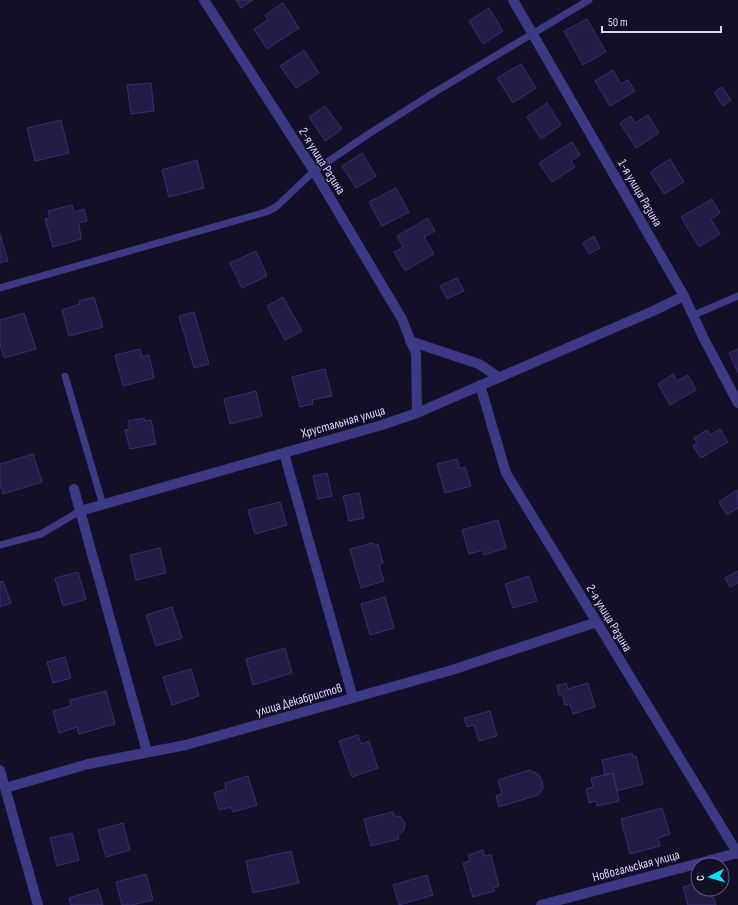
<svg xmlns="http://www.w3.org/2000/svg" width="738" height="905" font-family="'Sofia Sans Condensed',sans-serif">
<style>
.building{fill:#241b47;stroke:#3b2d73}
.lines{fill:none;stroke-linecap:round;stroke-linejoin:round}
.lane{stroke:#3d3a85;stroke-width:7}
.street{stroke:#3d3a85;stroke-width:10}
.labels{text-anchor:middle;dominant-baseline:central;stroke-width:3.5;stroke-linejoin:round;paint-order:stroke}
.street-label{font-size:13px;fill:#d9d4ff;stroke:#130f26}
</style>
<rect width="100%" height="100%" fill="#130f26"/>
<path class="building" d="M236,0H253L241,8Z
M283,3L299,28L267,49L254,29L268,20L265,15Z
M489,8L503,31L483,44L469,21Z
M587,19L606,52L583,65L564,31Z
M304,50L319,73L296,88L280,66Z
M521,64L536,88L513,103L497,78Z
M613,70L621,84L628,80L635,91L610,106L595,81Z
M151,83L154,111L131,114L127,85Z
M722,87L731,100L723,106L714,92Z
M547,103L561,125L541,139L527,117Z
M325,106L342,129L325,141L309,117Z
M648,115L659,133L636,148L620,123L631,116L635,123Z
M61,120L69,153L35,161L27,128Z
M572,142L580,155L571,161L575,167L552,182L539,163Z
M362,153L376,176L356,188L342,166Z
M670,159L684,182L664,194L650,172Z
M197,160L204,188L169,197L162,170Z
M396,188L409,212L382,226L369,202Z
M712,199L720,213L711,219L720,234L699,247L681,217Z
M72,205L74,212L84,209L87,221L79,223L81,239L53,247L45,219L50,218L48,211Z
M428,218L435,231L424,237L434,254L405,271L394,252L403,247L397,236Z
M0,234L8,261L0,263Z
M594,236L600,248L589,254L583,243Z
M256,251L267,276L242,288L230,263Z
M457,278L464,291L447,299L440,286Z
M94,297L103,327L69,336L62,310L80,304L79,301Z
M283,297L302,331L285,340L267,306Z
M194,312L209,364L194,368L179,316Z
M24,313L36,349L4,358L0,344V320Z
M140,349L142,357L149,355L154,378L123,386L115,355Z
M738,349V373L729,353Z
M325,369L332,396L312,400L313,404L300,407L292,377Z
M673,374L677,381L688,375L696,390L670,405L658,384Z
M256,391L262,416L230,424L224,399Z
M144,418L145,421L151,420L156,444L130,449L125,430L130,429L128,421Z
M720,429L728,442L701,458L693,446L697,443L694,438L707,430L711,435Z
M33,454L42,482L3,494L0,484V464Z
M457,459L460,469L465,467L471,486L445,493L437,464Z
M327,473L332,496L318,499L313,476Z
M737,490L738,508L727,515L719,502Z
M359,493L364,518L349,521L343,496Z
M280,502L287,525L255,534L248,510Z
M498,520L506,548L484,555L483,550L469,554L462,530Z
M373,543V546L378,544L383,563L379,565L384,581L361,588L350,549Z
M160,548L166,573L136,580L130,555Z
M738,571V583L730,587L725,578Z
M78,572L86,599L63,606L55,578Z
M529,576L537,601L513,608L505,584Z
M3,581L11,603L0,607V582Z
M385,597L394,628L370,635L361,604Z
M172,607L182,638L156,646L146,615Z
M285,648L292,673L253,685L246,659Z
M65,657L71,678L53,683L47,662Z
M191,669L199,696L172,705L163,677Z
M566,683L568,689L588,683L595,707L573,714L570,704L565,705L562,694L559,695L557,686Z
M106,691L115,724L79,734L77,727L59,733L53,711L71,706L70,700Z
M490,711L497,736L479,741L474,725L467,727L464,718Z
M358,735L361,744L369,741L378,768L352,777L339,741Z
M632,753L633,757L636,756L643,784L617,791L613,773L605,775L602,760Z
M529,770L538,774L542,780L543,788L538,795L499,807L496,796L502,794L498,780Z
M613,773L619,801L597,806L596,801L589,803L586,789L593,787L591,778Z
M248,776L257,805L233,812L231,807L219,810L214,793L226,789L225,783Z
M662,808L670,834L658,838L660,846L630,854L621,819Z
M393,812L394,816L401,817L405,823L404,830L398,835L399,839L371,846L364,819Z
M123,823L130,850L106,857L98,830Z
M72,833L79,860L57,866L50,838Z
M483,850L485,856L491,855L499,886L493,888L495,891L473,897L463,863L470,861L468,855Z
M291,851L299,883L253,893L246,861Z
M146,874L153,900L132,905H122L116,882Z
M427,875L433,895L399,905L393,885Z
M698,883V889H711L716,905H688L683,887Z
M98,889L103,905H71L69,898Z"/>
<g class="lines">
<path class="lane" d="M0,288L266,212L276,207L314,171L370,133L435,92L589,0
M694,315L738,296
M65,376L103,505
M0,545L41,534L80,511"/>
<path class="street" d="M204,0L314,171L402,319L416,354L417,413
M513,0L684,296L704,339L738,403
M410,341L479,364L498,377
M480,385L506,473L738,854
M284,453L353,698
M74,489L147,752
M80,511L382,425L417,413L653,311L684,296
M0,770L38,905
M5,788L88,764L186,745L452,670L597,622
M541,905L737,853"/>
</g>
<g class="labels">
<g class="street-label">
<text transform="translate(322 161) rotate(58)">2-я улица Разина</text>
<text transform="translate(640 193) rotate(60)">1-я улица Разина</text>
<text transform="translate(343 422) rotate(-16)">Хрустальная улица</text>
<text transform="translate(609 618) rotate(59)">2-я улица Разина</text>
<text transform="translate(299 700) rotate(-16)">улица Декабристов</text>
<text transform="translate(636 866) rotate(-15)">Новогальская улица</text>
</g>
</g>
<g transform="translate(710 877) rotate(264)"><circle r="19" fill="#130f26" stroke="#625e7d"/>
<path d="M0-3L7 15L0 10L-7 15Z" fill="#00e5ff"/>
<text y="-6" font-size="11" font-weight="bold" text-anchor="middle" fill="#d9d4ff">С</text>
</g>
<path d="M602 26v6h119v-6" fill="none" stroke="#d9d4ff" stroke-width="2"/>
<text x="608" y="26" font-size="12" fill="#d9d4ff" stroke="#130f26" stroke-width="3" paint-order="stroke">50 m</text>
</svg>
